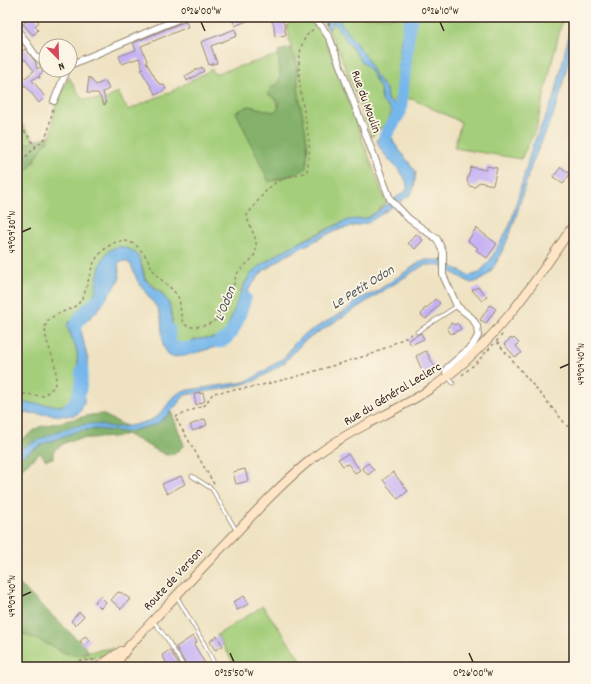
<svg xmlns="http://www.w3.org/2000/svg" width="591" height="684" font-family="Dekko,sans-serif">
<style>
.green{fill:#a4ce7a;stroke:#707c4c}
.forest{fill:#83b16a;stroke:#5f6e44}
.water{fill:#76b7eb;stroke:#587084}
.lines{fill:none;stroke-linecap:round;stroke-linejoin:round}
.river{stroke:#76b7eb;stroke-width:13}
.building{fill:#c4b0f5}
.service-casing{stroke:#958670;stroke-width:4.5}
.minor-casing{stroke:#958670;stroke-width:8}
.secondary-casing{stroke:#958670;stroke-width:10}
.path{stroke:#958670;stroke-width:1.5;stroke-dasharray:3 3;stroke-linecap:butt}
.service{stroke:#fff;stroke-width:3}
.minor{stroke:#fff;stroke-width:6}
.secondary{stroke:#fee5c5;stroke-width:8}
.ticks{fill:none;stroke:#3b2a1e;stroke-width:1.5}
.labels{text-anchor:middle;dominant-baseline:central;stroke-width:3.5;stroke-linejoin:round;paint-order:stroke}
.street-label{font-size:13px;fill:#3b2a1e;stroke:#fcf5e5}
.water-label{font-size:14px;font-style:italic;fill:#4d545c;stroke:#fcf5e5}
.neatline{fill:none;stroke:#3b2a1e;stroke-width:1.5}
.ticks-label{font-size:10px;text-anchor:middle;fill:#3b2a1e}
</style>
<rect width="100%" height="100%" fill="#fcf5e5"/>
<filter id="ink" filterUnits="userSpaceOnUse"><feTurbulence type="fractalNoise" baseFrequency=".025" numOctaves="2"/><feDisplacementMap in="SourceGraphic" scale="8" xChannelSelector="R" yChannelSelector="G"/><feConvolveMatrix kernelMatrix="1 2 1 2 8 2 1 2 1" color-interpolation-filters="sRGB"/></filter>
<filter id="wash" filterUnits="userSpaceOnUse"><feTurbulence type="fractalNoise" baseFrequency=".012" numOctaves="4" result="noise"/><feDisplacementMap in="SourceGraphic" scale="16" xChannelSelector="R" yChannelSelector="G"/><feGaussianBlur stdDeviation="0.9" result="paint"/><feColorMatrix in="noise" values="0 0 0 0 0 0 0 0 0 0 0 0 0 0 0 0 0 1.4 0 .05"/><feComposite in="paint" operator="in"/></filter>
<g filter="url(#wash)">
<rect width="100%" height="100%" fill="#efe2c2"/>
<path class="green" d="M304,17H307L325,39L386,203C381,207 374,215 367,218C361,220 353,219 346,221C325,229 263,258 250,275C238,291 234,315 225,333C215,341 206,337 194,340C187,342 179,351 171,347L172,320L163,294L145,278C143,262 135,251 120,246L110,251L104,259L92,303C87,313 79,318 69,322C66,332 75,340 77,351C89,409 67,411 17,402V177L28,170L51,135L55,108L69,77L82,99L105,100L118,92L128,110L172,91L212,69L214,74L278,55L280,73L279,82L271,88L279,108L274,112L249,106L236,112L275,181L286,175L298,173L308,147L298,93L297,61L291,48L287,25Z
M319,17H563L536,129L521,159L454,148L461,122L412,99H394L389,120L372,137L339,51L323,21Z
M17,118L35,141L17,148Z
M263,606L306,667H236L217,635Z
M17,631C28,637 40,640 51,645C55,647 58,651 61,652C75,657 99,649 113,648L102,656L83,658L66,667H17Z"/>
<path class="forest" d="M291,48C300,66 296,76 299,94C302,119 311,143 306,168L298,173L269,182L236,112L249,106L274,112L279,108L278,101L268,94L271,88L279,82L280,73L278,51Z
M51,135L28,170L17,177V148Z
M171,411L184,445L175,454L166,455L126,434C102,443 73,430 53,452V458L46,460L40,453L17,472V443L39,427L91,415L102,414L134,430C149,426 163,424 171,411Z
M17,582L80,642L89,651C74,659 64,652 51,646C40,640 28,637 17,631Z"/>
<path class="water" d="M321,17L337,18L367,58L374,74L386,89L387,99L393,104H395C401,95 398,83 398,73C399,55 400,33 408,17H412L401,101L390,133L394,143L416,172L414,188L410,195L377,217L367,223L336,230L287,255L262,272L249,289L230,337L219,346L184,356L172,357L168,355L163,345L161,318L158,309L138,282L131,265L126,261H121L118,264L120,277L118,282L99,309L82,325L81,330L88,361L84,402L80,412L75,415L66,416L17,412V402L62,406L75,398L79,391L77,350L67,326L69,322C76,319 85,315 89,309C100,294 93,257 114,248C118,246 122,247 126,248C146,254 139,270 146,280C154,289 164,293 169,304C174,318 171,333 171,347C179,352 187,342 194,340C206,337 214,341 225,333L245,283L251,274L258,267L286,249L333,227L348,220L368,218L407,190C410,172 381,159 377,140L393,113L382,101L380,88L369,69L361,61L333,21L329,30Z
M573,17C578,27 562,88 558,102C551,123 540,143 532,164C521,195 516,226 500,255C494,268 486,281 471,283L439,265H424L303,342L284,363L255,381L228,388L185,395L167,416L157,424L127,432L95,429L78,431L43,444L17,459V451L21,448C43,438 64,427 88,424C96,423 104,426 112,427C125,428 139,424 151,420C166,413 168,398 182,391L244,382L255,377L285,357L294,344L303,335L345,311L359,299L374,293L423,260H440L470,276L479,273L491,259L510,225L532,147L555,95Z"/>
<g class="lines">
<path class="river" d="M385,142V137L400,112L409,26L412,17
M76,327C79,313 93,307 101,296
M169,329V341L172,347L185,349L193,347
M219,342C235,338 240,312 245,298
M70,407C82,399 80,382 82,370"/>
</g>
<g id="blocks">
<path class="building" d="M31,17H35L39,22L35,26L38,30L33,35L23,24Z
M237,17H256L235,26L232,19Z
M269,17H280L284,24L286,35L275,37L274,25Z
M186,21L188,27L141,46L147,61L146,62L158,83L164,85L166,89L156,95L141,70L143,69L139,58L122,64L119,56L136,50L133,43Z
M235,29L237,36L211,46L217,63L209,65L201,42Z
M25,49L35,61L37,69L40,67L43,72L39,75L40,78L37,77L32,80L45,97L39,103L25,85L20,89L17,84L34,71L25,59L17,64V55Z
M202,67L204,71L187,81L185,76Z
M89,77L96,85L105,81L109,89L103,92L106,104L104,105L98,93H87Z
M487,166L497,168L493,185L479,182L475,187L469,186L467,180L471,167L486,170Z
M561,167L570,174L563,184L553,177Z
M476,228L497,244L487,258L476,250L478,248L468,241Z
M416,234L423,240L415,249L408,243Z
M478,287L487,297L482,301L472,290Z
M435,299L440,303L426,319L421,315L424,309L428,307Z
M490,305L496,309L486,323L480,320Z
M451,323L455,325L457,323L461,329L451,334L447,328Z
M421,333L424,339L411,345L408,340Z
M511,338L512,340L514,338L519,343L516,346L522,353L515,357L504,344Z
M426,351L436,369L424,375L416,356Z
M199,392L200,394L203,393L205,401L196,405L194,394Z
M205,419L207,425L193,431L190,425Z
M348,454L360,470L355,473L348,464L343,466L338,459Z
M368,463L374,470L368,475L362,468Z
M245,469L248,481L236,484L233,472Z
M393,472L408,491L398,499L383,480Z
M181,476L185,484L167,494L162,484Z
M118,592L122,593L130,599L121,609L111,600Z
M100,596L106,602L101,608L95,602Z
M244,596L249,604L237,610L233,602Z
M79,612L84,616L75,625L71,621Z
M85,636L90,640L85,646L80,642Z
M193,636L197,642L194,644L207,667H187L176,647Z
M217,636L223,646L215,650L210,641Z
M170,650L180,667H169L162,655Z"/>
</g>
</g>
<g filter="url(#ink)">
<use href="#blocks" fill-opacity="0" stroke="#958670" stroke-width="1"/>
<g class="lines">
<g class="service-casing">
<path id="service" d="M417,332L457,306
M448,377L453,383
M192,476L212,489L236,530
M177,597L205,645L216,667
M154,622L167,639L184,667"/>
</g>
<g class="minor-casing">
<path id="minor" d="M312,17L322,27L330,39L390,199L409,219L437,239L443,252V275L457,306L472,318L477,326L478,336L472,346L447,368L446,372L448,377
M17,29L35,55L46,66
M70,65L183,17
M54,101L67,70"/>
</g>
<g class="secondary-casing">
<path id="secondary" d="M98,667L121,651
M114,667L129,646C163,610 197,573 232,537C258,509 284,481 314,457C348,430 390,415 427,391C490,350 533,286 574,224"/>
</g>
<path class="path" d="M328,25L335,17
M17,121L36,147
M17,165L43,140L48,132L53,108
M497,342L574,434
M462,375L476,363L504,333
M17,393L43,396L54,387C62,361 41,344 46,323C54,311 74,312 81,300C90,285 88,268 99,255C113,238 131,235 144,254C149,260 151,267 155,273C162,282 173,288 178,297C182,306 179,316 184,324C189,328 195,327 201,326C219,324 227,307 232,291C234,285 234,280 237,274C242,266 255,260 256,250C258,236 248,227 247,215C258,202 267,185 283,179C291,175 299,176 307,171C309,161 310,151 309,141C306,113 285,47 314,29
M214,484L175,417L205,405L213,393L254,387L295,377L375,353L414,333
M69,667L79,661L95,660"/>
<use href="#service" class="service"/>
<use href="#minor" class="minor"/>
<use href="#secondary" class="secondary"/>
</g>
</g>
<path class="ticks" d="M201,22L205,31M440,22L444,31M22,232L31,228M560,368L569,364M22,596L31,592M230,653L234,662M469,653L473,662"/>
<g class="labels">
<g class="street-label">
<text transform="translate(365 102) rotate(70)">Rue du Moulin</text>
<text transform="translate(393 395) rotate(-31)">Rue du Général Leclerc</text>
<text transform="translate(174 580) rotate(-47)">Route de Verson</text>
</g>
<g class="water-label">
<text transform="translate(363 288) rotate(-32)">Le Petit Odon</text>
<text transform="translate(226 304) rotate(-68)">L'Odon</text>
</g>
</g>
<rect width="591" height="684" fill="none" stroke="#fcf5e5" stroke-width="44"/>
<g transform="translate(58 58) rotate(157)"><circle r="19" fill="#fcf5e5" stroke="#afa495"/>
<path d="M0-3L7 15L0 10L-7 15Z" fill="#d1495b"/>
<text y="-6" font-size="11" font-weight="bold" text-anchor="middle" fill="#3b2a1e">N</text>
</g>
<rect x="22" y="22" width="547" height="640" class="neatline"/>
<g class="ticks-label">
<text x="201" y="14">0°26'00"W</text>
<text x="440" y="14">0°26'10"W</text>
<text transform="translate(11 232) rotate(-90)" y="4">49°09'30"N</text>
<text transform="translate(580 364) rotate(-90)" y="4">49°09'40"N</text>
<text transform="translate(11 596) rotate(-90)" y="4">49°09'40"N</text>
<text x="234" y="676">0°25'50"W</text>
<text x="473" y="676">0°26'00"W</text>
</g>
</svg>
